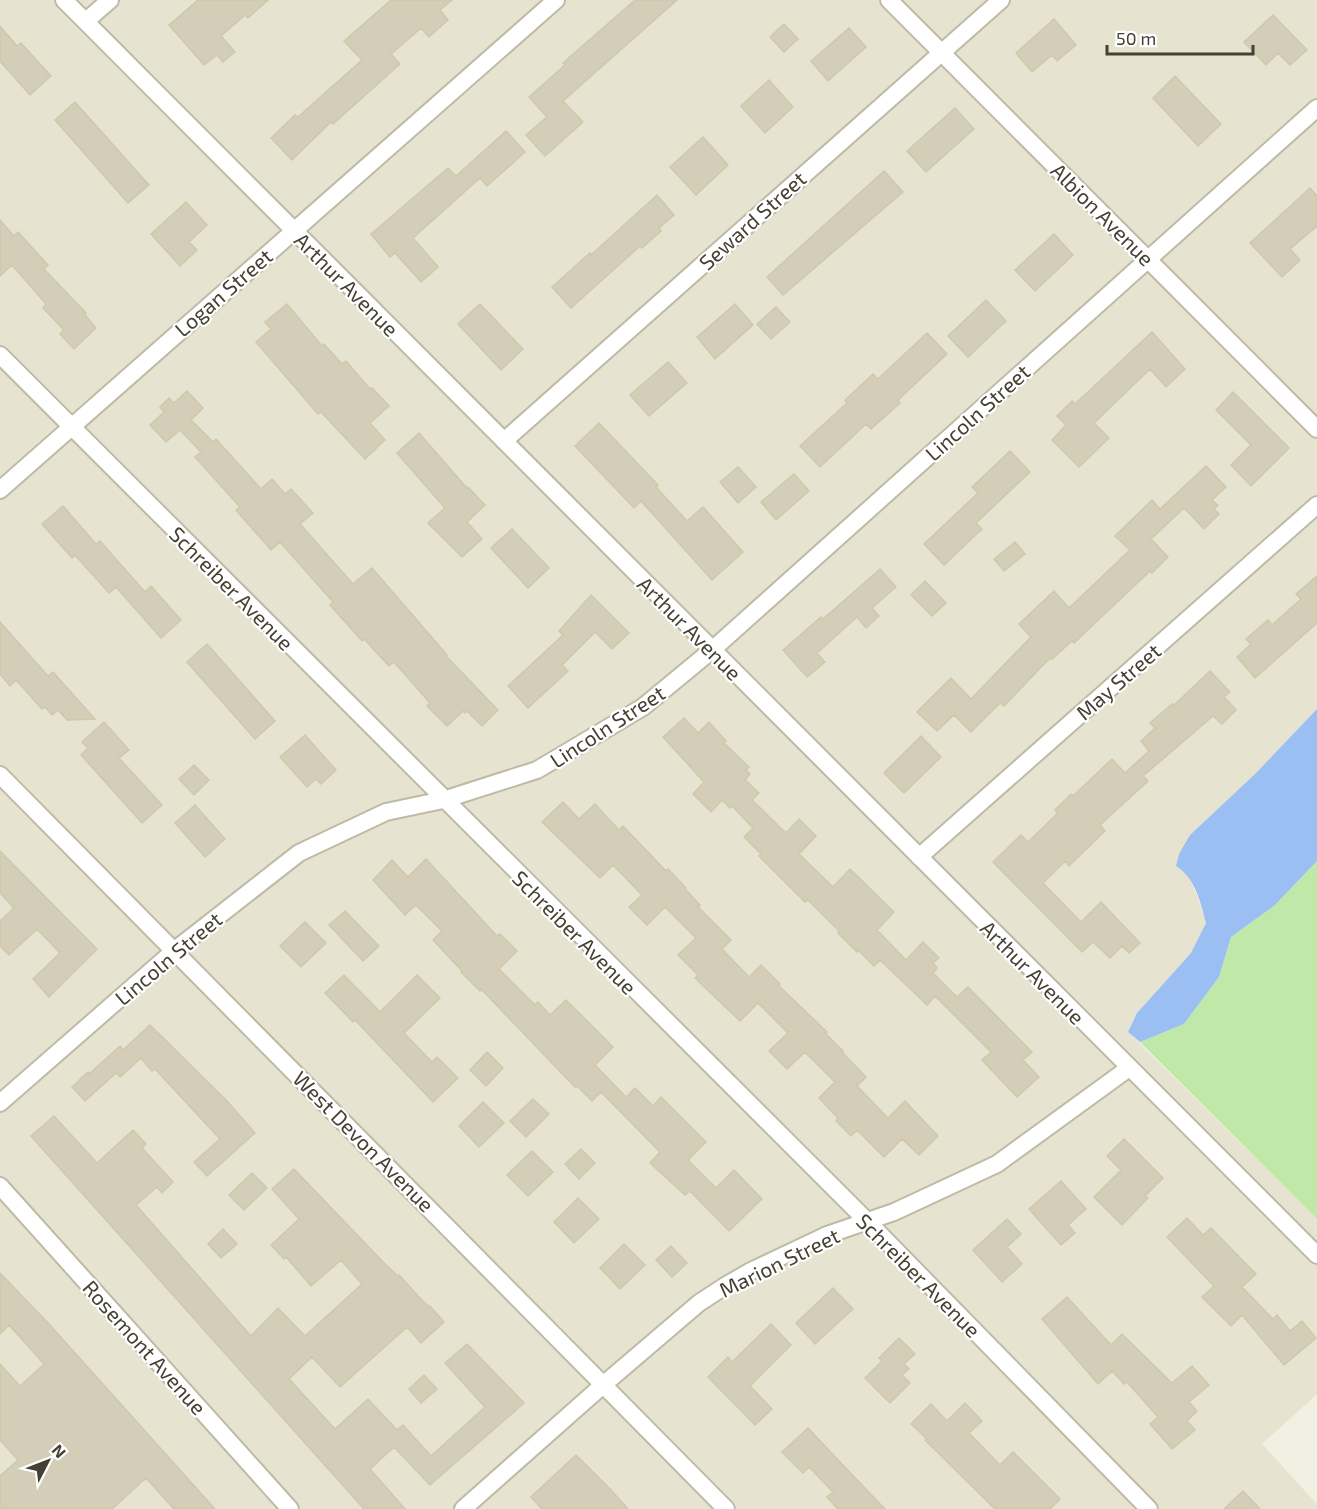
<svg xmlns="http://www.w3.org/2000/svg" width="1317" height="1509" font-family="'Exo 2',sans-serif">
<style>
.residential{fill:#e6e4d0}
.green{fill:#c0e9a9}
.water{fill:#9bbff3}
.building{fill:#d4ceb8;stroke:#cfc8ab;stroke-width:1.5}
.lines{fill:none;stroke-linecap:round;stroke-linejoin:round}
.street-casing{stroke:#bebaa5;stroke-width:20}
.street{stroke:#fff;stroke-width:16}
.labels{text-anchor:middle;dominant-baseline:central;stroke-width:4.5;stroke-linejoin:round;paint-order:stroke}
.street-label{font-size:21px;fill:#444033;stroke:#fff}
</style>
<rect width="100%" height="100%" fill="#f2f0e3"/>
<path class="residential" d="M0,0H1317V709L1255,774L1190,835L1188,874L1198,898L1206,923L1191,953L1137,1013L1128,1032L1317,1219V1394L1262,1444L1317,1504V1509H0Z"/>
<path class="green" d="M1317,861V1219L1140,1042L1184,1024L1219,977L1231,937L1275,905Z"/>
<path class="water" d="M1317,709V861L1275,905L1231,937L1219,977L1184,1024L1140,1042L1128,1032L1137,1013L1191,953L1206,923C1200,901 1196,879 1176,866L1179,854L1190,835L1255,774Z"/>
<path class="building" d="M198,0H268L248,18L245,15L221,36L235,52L223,62L217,55L204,65L169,25Z
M391,0H452L440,10L448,20L429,37L421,28L391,54L400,64L333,124L331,122L292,160L271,138L295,115L298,117L362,60L344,41Z
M635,0H677L563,101L583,122L545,156L526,135L547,117L529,97L565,65L563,63Z
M1273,15L1307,50L1290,65L1278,53L1266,65L1244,42Z
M1054,19L1076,45L1057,61L1052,55L1032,72L1016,53Z
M784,24L798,39L784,52L770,37Z
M0,26L17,46L21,43L51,76L30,95L0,61Z
M849,28L866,47L828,81L811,61Z
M1175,76L1221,124L1198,146L1153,98Z
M769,80L793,107L765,133L741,106Z
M75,102L149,185L128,203L55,120Z
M955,108L974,129L926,172L907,151Z
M506,131L525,152L487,186L480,178L413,238L438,267L421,282L395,253L390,257L371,234L448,168L456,176Z
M703,137L728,165L696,195L670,167Z
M884,171L903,192L783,295L767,277Z
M1310,188L1317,196V226L1290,249L1300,260L1282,277L1250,243Z
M657,195L674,215L659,228L661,231L642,248L640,246L571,308L552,287L590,253L591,255Z
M186,202L207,225L189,242L197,250L180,266L151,234Z
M0,220L14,236L18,232L48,265L44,269L86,313L85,315L96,328L74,349L60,334L64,330L43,308L46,304L12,265L0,276Z
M1054,234L1073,255L1035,291L1015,270Z
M986,300L1006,321L968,357L948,336Z
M287,304L322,346L324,344L342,364L346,361L370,389L372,388L389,406L370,423L385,440L365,459L321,412L318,414L256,342L271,329L265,322Z
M480,304L523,349L501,370L458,324Z
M735,304L753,325L715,359L697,337Z
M776,307L790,322L771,339L757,324Z
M1152,332L1185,369L1166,387L1150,369L1094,423L1109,438L1079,467L1052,440L1066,425L1057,416L1072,401L1075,404Z
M927,333L947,354L898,400L900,403L871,429L866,424L820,467L800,446L847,403L845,400L873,374L878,379Z
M668,362L687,383L649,416L630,395Z
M187,391L203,408L191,420L213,442L216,439L261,489L272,479L285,494L291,489L313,513L300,524L353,584L372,568L447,655L446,656L498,710L482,726L467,711L465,713L463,711L447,726L427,706L430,703L394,662L389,666L364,639L362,641L330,605L333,602L280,542L271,550L236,510L240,507L195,457L201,452L180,430L166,442L150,425L164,412L160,407L169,398L174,403Z
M1233,392L1289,448L1251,486L1231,465L1251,445L1216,410Z
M599,423L658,485L656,487L687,521L703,507L743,552L712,580L641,501L634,508L575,446Z
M419,433L467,488L468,487L485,505L467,522L482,539L462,557L428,523L445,508L397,453Z
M1010,451L1030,472L976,523L982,529L944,565L924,544L978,493L972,487Z
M1206,466L1226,487L1212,500L1218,505L1214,509L1219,514L1204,529L1184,508L1151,539L1168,557L1152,573L1150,571L1074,643L1072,641L1052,659L1050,658L1004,706L1000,703L971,732L954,715L937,731L917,712L951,678L971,699L1031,637L1019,624L1054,591L1069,608L1130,550L1115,536L1152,500L1160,509Z
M738,467L756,487L738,503L720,482Z
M794,474L809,491L776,520L761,502Z
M63,506L96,544L100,541L145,592L151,586L181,620L161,638L116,587L109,593L75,555L72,558L42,524Z
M512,529L549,568L528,588L491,548Z
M1015,542L1025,554L1004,571L994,559Z
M880,569L896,587L872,608L879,616L866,628L857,617L817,653L825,662L807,677L783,650L821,617L823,619Z
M1317,576V623L1255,678L1237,657L1251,644L1246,639L1268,620L1272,625L1301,599L1296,594Z
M925,581L946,603L932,616L911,595Z
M591,595L629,633L612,649L595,632L562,665L568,671L528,708L508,686L563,635L559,631Z
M0,622L48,676L53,672L95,719L67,720L58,710L52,715L45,707L42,709L16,680L10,686L0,674Z
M207,644L275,721L255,739L187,662Z
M1210,671L1230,692L1224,697L1236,710L1222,724L1213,716L1143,776L1148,781L1100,825L1105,831L1069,866L1065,861L1043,883L1081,922L1101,902L1140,943L1129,953L1122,946L1110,958L1093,942L1082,952L993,862L1021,835L1028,842L1058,813L1055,810L1071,794L1073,796L1112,759L1125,773L1149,751L1141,741L1155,728L1150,723L1172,704L1173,706Z
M684,718L698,733L709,722L726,741L724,743L749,767L746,770L750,774L745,780L759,793L752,800L786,833L799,819L816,836L799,854L833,887L850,869L894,912L877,930L906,960L923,942L939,958L933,963L937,968L933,973L957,997L968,987L1032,1052L1023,1060L1039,1077L1017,1097L982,1060L991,1052L935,996L927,1005L880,960L874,966L858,950L857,952L838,933L840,932L808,900L805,902L759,856L761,854L744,837L753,828L732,806L730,808L722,800L711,812L693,794L704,782L663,737Z
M104,722L129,750L119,758L162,805L142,823L81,755L88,748L82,742Z
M305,735L336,770L321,784L316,779L307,787L280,757Z
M921,736L941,757L904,793L884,773Z
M194,765L209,780L194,795L179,779Z
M563,802L579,819L595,804L619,830L623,826L666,871L668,869L686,888L685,889L700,905L698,907L731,940L722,949L749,977L761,965L780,984L778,985L827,1032L825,1033L843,1051L842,1052L866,1077L857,1086L888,1118L905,1101L938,1136L919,1155L902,1139L884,1157L857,1130L851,1136L836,1121L838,1118L819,1098L835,1082L805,1052L787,1069L769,1051L788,1033L758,1003L740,1021L695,978L698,975L678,955L696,938L665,907L647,925L629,907L642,895L613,865L600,878L542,822Z
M195,805L225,839L205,857L175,823Z
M0,851L97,949L49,997L33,979L60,953L37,929L9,955L0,946V921L14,908L0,893Z
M426,859L497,936L500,934L517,951L499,969L535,1005L538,1002L550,1015L566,1000L613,1047L595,1065L626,1097L635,1088L653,1106L661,1097L706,1142L688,1160L716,1188L734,1170L762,1199L729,1231L690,1191L685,1195L650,1163L660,1152L601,1092L592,1101L577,1086L575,1087L481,989L480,991L461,972L462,971L433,940L442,931L416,905L405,915L373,880L392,860L408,877Z
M345,911L379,946L363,961L329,925Z
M305,922L326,943L301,967L280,946Z
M344,975L380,1012L417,975L440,998L404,1033L432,1062L437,1057L458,1078L433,1102L355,1020L353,1022L325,993Z
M150,1025L227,1101L255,1133L207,1176L194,1162L220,1139L155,1069L152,1071L141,1058L120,1077L116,1073L85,1101L72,1087L88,1072L89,1074L120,1046L123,1050Z
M487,1052L503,1068L486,1086L470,1070Z
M533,1099L549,1114L526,1137L510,1121Z
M483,1102L504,1123L479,1147L459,1126Z
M54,1116L97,1163L133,1130L146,1144L142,1148L173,1182L162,1193L157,1187L136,1205L251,1336L278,1308L305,1336L362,1284L341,1260L311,1286L286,1257L284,1259L271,1245L299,1219L272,1189L294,1169L387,1266L398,1276L399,1275L419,1297L429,1307L430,1306L444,1322L421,1343L407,1327L340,1387L312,1357L289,1379L335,1429L368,1399L397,1430L403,1425L431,1456L485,1407L445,1363L467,1344L524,1403L430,1485L394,1447L370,1469L405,1509H364L31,1136Z
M1124,1139L1163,1178L1145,1196L1148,1198L1122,1225L1094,1197L1121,1170L1107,1156Z
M581,1149L595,1163L579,1179L565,1164Z
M532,1151L553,1172L528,1196L507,1175Z
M252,1173L267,1188L244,1210L229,1195Z
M1061,1181L1086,1209L1068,1225L1075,1233L1061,1245L1029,1209Z
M578,1198L599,1219L574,1243L554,1222Z
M1187,1218L1203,1235L1211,1228L1256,1274L1242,1287L1273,1319L1277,1315L1290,1331L1302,1321L1316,1338L1284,1365L1242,1315L1231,1326L1202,1297L1214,1286L1167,1237Z
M1007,1219L1021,1234L1007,1247L1022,1264L1002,1282L973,1250Z
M223,1229L237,1244L221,1258L208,1244Z
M624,1244L645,1265L620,1289L600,1268Z
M671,1246L687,1263L672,1277L656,1260Z
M0,1273L49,1324L215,1509H174L146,1478L112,1509H0V1476L18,1460L0,1440V1364L20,1386L44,1364L9,1325L0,1334Z
M833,1288L853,1309L815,1344L796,1323Z
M1067,1297L1111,1345L1122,1334L1172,1383L1192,1366L1209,1385L1189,1402L1197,1411L1187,1421L1195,1430L1172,1449L1150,1424L1158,1417L1127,1382L1124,1384L1112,1371L1098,1384L1042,1319Z
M771,1324L791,1345L750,1386L772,1409L755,1425L708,1377L728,1357L732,1362Z
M899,1338L915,1354L904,1364L909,1369L902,1375L910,1383L890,1403L865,1378L882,1361L879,1358Z
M424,1375L437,1389L421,1403L409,1389Z
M965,1403L982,1421L969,1433L1000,1465L1013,1452L1060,1499L1050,1509H995L925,1440L927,1439L911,1424L931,1404L947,1421Z
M808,1428L839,1461L885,1509H838L827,1497L833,1492L809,1467L803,1473L782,1452Z
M576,1455L611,1490L628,1509H542L531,1497Z
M1243,1491L1260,1509H1224Z"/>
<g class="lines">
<g class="street-casing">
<path id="street" d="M64,0L1317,1255
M889,0L1317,429
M86,21L110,0
M0,355L867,1221L1149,1509
M504,441L1001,0
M0,490L556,0
M0,775L726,1509
M919,857L1317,505
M0,1103L175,950L299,853L386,812L443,800L537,770L643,707L712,650L1317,108
M0,1186L290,1509
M463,1509L603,1385L699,1303L725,1286L751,1271L827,1235L894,1212L997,1164L1129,1068"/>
</g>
<use href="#street" class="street"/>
</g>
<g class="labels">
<g class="street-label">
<text transform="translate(1103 214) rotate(45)">Albion Avenue</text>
<text transform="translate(752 220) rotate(-42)">Seward Street</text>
<text transform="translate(347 284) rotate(45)">Arthur Avenue</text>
<text transform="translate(223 292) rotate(-41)">Logan Street</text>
<text transform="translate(977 412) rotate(-42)">Lincoln Street</text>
<text transform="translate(232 588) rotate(45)">Schreiber Avenue</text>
<text transform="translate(690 628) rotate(45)">Arthur Avenue</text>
<text transform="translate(1118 681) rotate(-41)">May Street</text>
<text transform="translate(607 726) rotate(-33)">Lincoln Street</text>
<text transform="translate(575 932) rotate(45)">Schreiber Avenue</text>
<text transform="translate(168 958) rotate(-40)">Lincoln Street</text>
<text transform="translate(1033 972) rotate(45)">Arthur Avenue</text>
<text transform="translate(364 1141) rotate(45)">West Devon Avenue</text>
<text transform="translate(779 1262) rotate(-26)">Marion Street</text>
<text transform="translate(919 1275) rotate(45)">Schreiber Avenue</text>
<text transform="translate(145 1347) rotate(48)">Rosemont Avenue</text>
</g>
</g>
<g transform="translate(48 1461) rotate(48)" stroke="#ffffff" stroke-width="4.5" paint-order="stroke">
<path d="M0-4.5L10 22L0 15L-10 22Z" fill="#444033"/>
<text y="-9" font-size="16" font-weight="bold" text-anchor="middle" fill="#444033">N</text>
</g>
<path d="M1107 45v9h146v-9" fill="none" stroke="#444033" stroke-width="3"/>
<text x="1116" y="45" font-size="18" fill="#444033" stroke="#ffffff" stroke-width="4.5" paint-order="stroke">50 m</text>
</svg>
